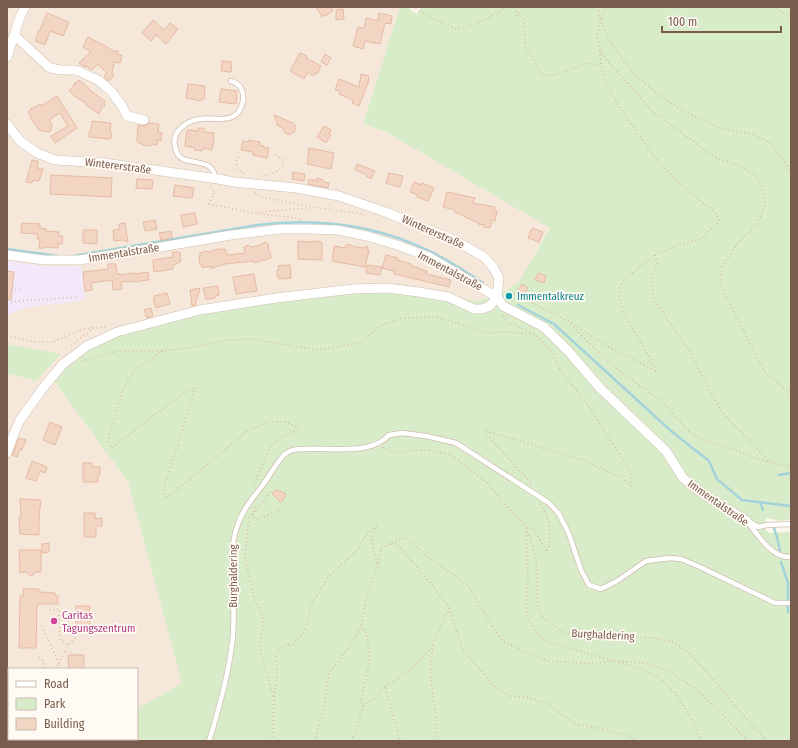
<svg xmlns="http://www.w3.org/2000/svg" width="798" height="748" font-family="'Fira Sans Condensed',sans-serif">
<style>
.residential{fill:#f5e8da}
.education{fill:#f3e8fa}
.green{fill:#d8ecc9}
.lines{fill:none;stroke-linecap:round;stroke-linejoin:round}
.stream{stroke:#a5d3da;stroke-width:2.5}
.building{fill:#f3d5c3;stroke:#e6bba3}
.service-casing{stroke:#d1beb0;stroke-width:6}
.minor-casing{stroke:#d1beb0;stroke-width:10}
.path{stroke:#d9b8a5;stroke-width:1.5;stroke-dasharray:1 3;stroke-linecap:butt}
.service{stroke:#fff;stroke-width:4.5}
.minor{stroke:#fff;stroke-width:9}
.culture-dot{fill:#0f9aa8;stroke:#fffaf3;stroke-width:1.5}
.hotel-dot{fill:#d1479c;stroke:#fffaf3;stroke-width:1.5}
.labels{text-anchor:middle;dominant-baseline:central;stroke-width:3.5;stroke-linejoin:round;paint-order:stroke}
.street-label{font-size:11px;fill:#7a5c4d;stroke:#fffaf3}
.culture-label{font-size:11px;fill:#0d838f;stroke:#fffaf3;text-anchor:start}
.hotel-label{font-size:11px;fill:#b23c85;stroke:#fffaf3;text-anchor:start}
</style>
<rect width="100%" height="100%" fill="#fdf6ec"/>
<path class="residential" d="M7,7H400L363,124L386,132L550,227L520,280L499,296L473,301L419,288L51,377L128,482L183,683L137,709V669H9V739H106L104,741H7Z"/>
<path class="education" d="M7,261L48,267L81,266L85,300L24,308L7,315Z"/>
<path class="green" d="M400,7H407L417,14L422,7H791V519L781,521L766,518L765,529L769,533L791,532V741H104L106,739H137V709L182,683L128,482L51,377L86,345L200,309L352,285L419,288L474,301L499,296L520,280L550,228L386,132L363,124Z
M7,344L61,354L36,381L7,373Z"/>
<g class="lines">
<path class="stream" d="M7,249L58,256
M73,256L257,225C316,218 373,224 427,250C447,259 465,271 483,283
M518,305L554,324L671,431L709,461L717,479L742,500L791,506
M779,475L791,473
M760,502L763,510
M774,528L777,537L780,551
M781,562L788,583V600
M788,612V606"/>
</g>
<path class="building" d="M316,7H331L333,11L325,16L324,15L322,17Z
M343,9L344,19L336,20V10Z
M47,13L69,22L63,36L50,31L45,45L35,41L39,30H40Z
M379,13L392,16L391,24L385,23L380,44L365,41L363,49L353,46L358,27L364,28L366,18L378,21Z
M153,20L164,30L170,23L178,29L166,44L156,35L151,41L142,33Z
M88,37L107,47L113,51H118L117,55H122L120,63L114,62L112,73L114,76L108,81L104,76L107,73L98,64L92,70L86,66L85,67L83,66L79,63L91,52L83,47Z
M300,53L307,56L306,58L321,66L317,74L315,73L313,76L308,72L304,79L290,71Z
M325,54L331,58L327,65L321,62Z
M222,61L232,62L231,72L221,71Z
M361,74L369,76L368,83L359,106L352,103L353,100L339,94L340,91L335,90L339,79L359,87Z
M79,80L89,88L88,89L105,101L104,102L105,106L102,107L99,114L86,105L87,104L74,96L69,90L74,86V83H76Z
M188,84L205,86L204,99H201V101L186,98Z
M221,89L237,91L236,104L219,102Z
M57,96L77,128L55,143L51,136L68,126L60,113L49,120L52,125L50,132L39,130L30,117H31L28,112L31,110L30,109L36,106V107L40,104L41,106Z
M274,115L293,123L296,127L294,132L289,135L285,133L282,127L278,126Z
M92,121L111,123L110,132L112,134L111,138L109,139L89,137V132L91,130Z
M149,123L159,124L158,132L162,133L161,141L157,140V145L152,144L150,146L142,145L141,143H139L137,141L138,125L145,126Z
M324,126L331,130L329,134L331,135L326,143L317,137Z
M198,128H204V132L214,133L213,138H214L212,150L203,148L202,151L194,150L195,148L185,146L187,130L198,131Z
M249,140L260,142L259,145L264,146V148H269L267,158L253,155V152L241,150L243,141L249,142Z
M309,148L334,153L331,169L307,164Z
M32,160L38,161L37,168L43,169L39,181L33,180L32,183L26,182Z
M357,164L375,171L371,179L366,176L367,175L355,170Z
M293,172L305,174L304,181L292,179Z
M389,173L403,176L400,187L386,183Z
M51,175L112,178L111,197L50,194Z
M317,178L323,180V182L329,183L328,188L308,184L309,179L317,181Z
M137,179L153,180L152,189L136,188Z
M414,182L421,185L422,183L434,188L428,201L417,197L418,195L410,192Z
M175,185L194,188L192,198L173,196Z
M447,192L475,198L473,203L495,207L494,211H497L495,221L492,220L490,228L484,227V225L478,224V223L455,212V210L443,207Z
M195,213L197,224L183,227L181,215Z
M155,220L157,229L145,231L143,222Z
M22,223L40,224V228L46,229V231L59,232L58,236H63L62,244L58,243V248L47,247L44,248H39L40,239H37L38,234L21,233Z
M125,223L128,242L123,240L114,241L113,230L120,229L119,224Z
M532,228L543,232L539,242L528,238Z
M83,230H97V244L83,243Z
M171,231L172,238L161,240L159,233Z
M298,241L310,242L319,241L322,243V260L298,259Z
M265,242L268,244L269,252L270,251L271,258L254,263V261L225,264L213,268H210V266L202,268V265H200L199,256H200V253L206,251L208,252L219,249H225L227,255L245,253L244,247L246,246L249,245L251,247L261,245Z
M347,244L351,245V246L363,248L367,246L368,250H369L365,267L332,261L334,246L345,248V246Z
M172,252H180L181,261L173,266V269L154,272L153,260L173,257Z
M386,255L398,258V260L411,264L410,265L413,266V267L420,268L419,269L427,271L426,274L451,280L449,287L394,274V271L382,268Z
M108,264H116L117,274H120V275L134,273V274L148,272L149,280L133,282V281L121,282L122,289L113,290L112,280L91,283L92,290L85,291L83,272L108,269Z
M290,265L291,278L279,279V276H277V270H279L278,266Z
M367,265L382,267L380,275L366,273Z
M7,271L14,272L11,300L7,299Z
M538,273L546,276L544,283L535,280Z
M254,274L257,291L236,294L233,277Z
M522,284L528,288L524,294L518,291Z
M218,286L219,295L215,296V298L206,299L203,288Z
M200,288L195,305L192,306L190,290Z
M167,293L170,304L156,308L153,300L155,299L154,296Z
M151,308L153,316L147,318L144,310Z
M50,422L62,427L55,445L43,440Z
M19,438L26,440L22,450L20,449L17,457L12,455Z
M32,461L47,467L45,473L40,471L36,481L26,478Z
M83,463H92V467H100V475H98V482H83Z
M276,490L280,491L286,494L281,503L272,494Z
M20,499L41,500L39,517V535L20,534L19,517L21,516Z
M84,513H95V519L102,518V526H96V537H84Z
M49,543V552L42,553V544Z
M19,550H41V572H35L32,576L29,575L26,572L20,573Z
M23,589H39V592L55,593V596H58V604H42L37,605L36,648H19L20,596H23Z
M76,606H90V633H76Z
M68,655H84V669H69Z"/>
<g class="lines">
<g class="service-casing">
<path id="service" d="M216,179C215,175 214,171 211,168C200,157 178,168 175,146C173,138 176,132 182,127C192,118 204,118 217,119C222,119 227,119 232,117C242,113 246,97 241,88C238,84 235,82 231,81
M747,521C758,535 771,558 791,557
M750,522L758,527L767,525L791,524
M209,741C219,709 228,677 232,644C236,617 232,589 232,562C232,549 233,536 238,524C243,509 253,498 262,486C268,478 273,469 279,461C281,459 283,455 285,454C291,449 298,449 305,449C330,447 371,456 389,435L402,433L426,436L456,443L549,503L559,514L569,534L581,570L589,585L601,589L617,581L646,561L670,558L681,559L700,567L775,603H791"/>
</g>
<g class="minor-casing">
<path id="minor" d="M14,35L50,68L61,70H76L98,80L111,91L122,106L127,116L144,120
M7,57L20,17L25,7
M7,124L20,141L37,153L55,160L104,163L218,179L234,182L296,188L339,196L388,213L456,241L484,257L493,267L499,278L497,297L490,306L482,309H474L448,297L419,292L387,288L353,289L276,298L200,310L117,332L87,346L63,364L43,388L20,420L13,436L7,453
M7,255L44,260H79L155,248L231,235L280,229H307L338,230L367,236L397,245L429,257L497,297L503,306L544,327L569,352L600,388L666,451L683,478L703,494L747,521"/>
</g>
<path class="path" d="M412,7L435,20L457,29L476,24L508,7
M516,7L517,16L519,13L524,19L525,48L533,57L542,76L558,74L588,63L601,66
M598,7L600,20L612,45L635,75L658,94L681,110L717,127L755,135L769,142L775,148L791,171
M606,7L600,20L597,36L600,50L609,63L631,87L652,111L716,158L741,166L758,178L764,192L765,204L758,223L738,243L722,266L720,285L765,372L789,392L791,393
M772,7L791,17
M600,51L601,66L606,82L618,105L656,159L675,179L704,204L711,208L717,214L719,221L701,239L678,245L655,255L626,278L620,287L619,296L624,315L642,344L657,372
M239,157L236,161L237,168L244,174
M261,176L275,173L284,166L283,160L274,154
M210,187L215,192L209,204L253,213L296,218L302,220
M255,193L262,197L312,207L365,214
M258,212L310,208
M655,255L657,265L651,279L654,300L688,349L721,411L769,461
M7,289L22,290
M506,295L514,294L568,321L590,344L618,370L656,397L666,406L690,433L701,439L741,452L756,458L782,465L791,466
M7,302L79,297
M503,316L508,323L517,326L534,334L549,349L561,371L585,401L625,463L632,476L631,486L622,478L583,460L486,431L487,435L532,484
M571,323L611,348L656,371
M7,336L37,342H53L83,329L93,328
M71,346L93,328L106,327
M162,351L194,347L228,340L250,339L318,350L359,343L382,325L402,318L436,317L489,333L509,332L532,334
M82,361L118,351H162L152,359L136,368L123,389L108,441L111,448L185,392L196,387L165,484L163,494L166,497L172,494L246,432L267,422H285L295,426L298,430L282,437L270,447L254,484L255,486
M383,447V448L390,452L401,453L411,450H427L451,455L486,482L507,507L526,525L536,557L538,608L545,619L562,632L578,635L620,636L653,638L672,642L687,651L713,679L733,704L767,741
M540,504C542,507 544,510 545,513C551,524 552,541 547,552L533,528H527L526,534L528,578L526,611L528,618L536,632L547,642L636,667L660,678L674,692L690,716L701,741
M255,507L252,514L249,517L245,557L254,597L263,617L264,628L260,640V649L274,698
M252,514L256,520L280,510
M253,515L271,491H273
M391,544H397C415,565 433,585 449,608L431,648
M449,608L462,648L492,684L508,696L527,697L547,703L575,724L604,729L629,736L635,741
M49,610L59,609L60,639L68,645
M42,626C48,638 53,651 59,663L65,651L80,655
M65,651L68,645L77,637
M39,657L43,661L45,669
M619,661C629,662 640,662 649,664C687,673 721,714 748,741
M56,669L59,663
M385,686L406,674L433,647L430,671L437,726L434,741
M363,706L375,697L385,686L400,741
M272,741L274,698L277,676L276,652L283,646L293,644L304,632L309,618L310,606L328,578L357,550L366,535L377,526L371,538L377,564
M314,741L324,709L329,673L350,646L361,626L367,595L378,566L381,548L402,538H406L410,541L424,554L458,578L469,587L491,625L503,641L523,651L549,661L597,664L613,660
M351,741L358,724L363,706L361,702L369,664V652L367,634L361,626"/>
<use href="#service" class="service"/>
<use href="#minor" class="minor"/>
</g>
<circle class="culture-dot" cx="509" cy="296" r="4"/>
<circle class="hotel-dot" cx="54" cy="621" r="4"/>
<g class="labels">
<g class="street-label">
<text transform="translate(118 166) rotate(7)">Wintererstraße</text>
<text transform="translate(433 232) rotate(24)">Wintererstraße</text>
<text transform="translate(124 253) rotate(-9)">Immentalstraße</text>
<text transform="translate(450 271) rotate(28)">Immentalstraße</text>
<text transform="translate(718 503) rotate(35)">Immentalstraße</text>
<text transform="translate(233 576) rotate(-90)">Burghaldering</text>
<text transform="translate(603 635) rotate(3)">Burghaldering</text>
</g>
<g class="culture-label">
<text x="517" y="296">Immentalkreuz</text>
</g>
<g class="hotel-label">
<text x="62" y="615">Caritas<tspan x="62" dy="13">Tagungszentrum</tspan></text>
</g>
</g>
<rect width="798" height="748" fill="none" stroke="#7a5c4d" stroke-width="16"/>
<rect x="8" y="668" width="130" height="72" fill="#fffaf3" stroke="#cabbb1"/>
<rect x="16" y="681" width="20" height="6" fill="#ffffff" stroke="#cabbb1"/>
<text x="44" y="688" font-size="12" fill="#7a5c4d">Road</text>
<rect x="16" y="698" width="20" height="12" fill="#d8ecc9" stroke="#cabbb1"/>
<text x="44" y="708" font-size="12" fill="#7a5c4d">Park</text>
<rect x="16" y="718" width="20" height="12" fill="#f3d5c3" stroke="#cabbb1"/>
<text x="44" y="728" font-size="12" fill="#7a5c4d">Building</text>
<path d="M662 26v6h119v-6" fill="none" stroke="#7a5c4d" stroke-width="2"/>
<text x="668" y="26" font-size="12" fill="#7a5c4d" stroke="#fffaf3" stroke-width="3" paint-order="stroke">100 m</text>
</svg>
